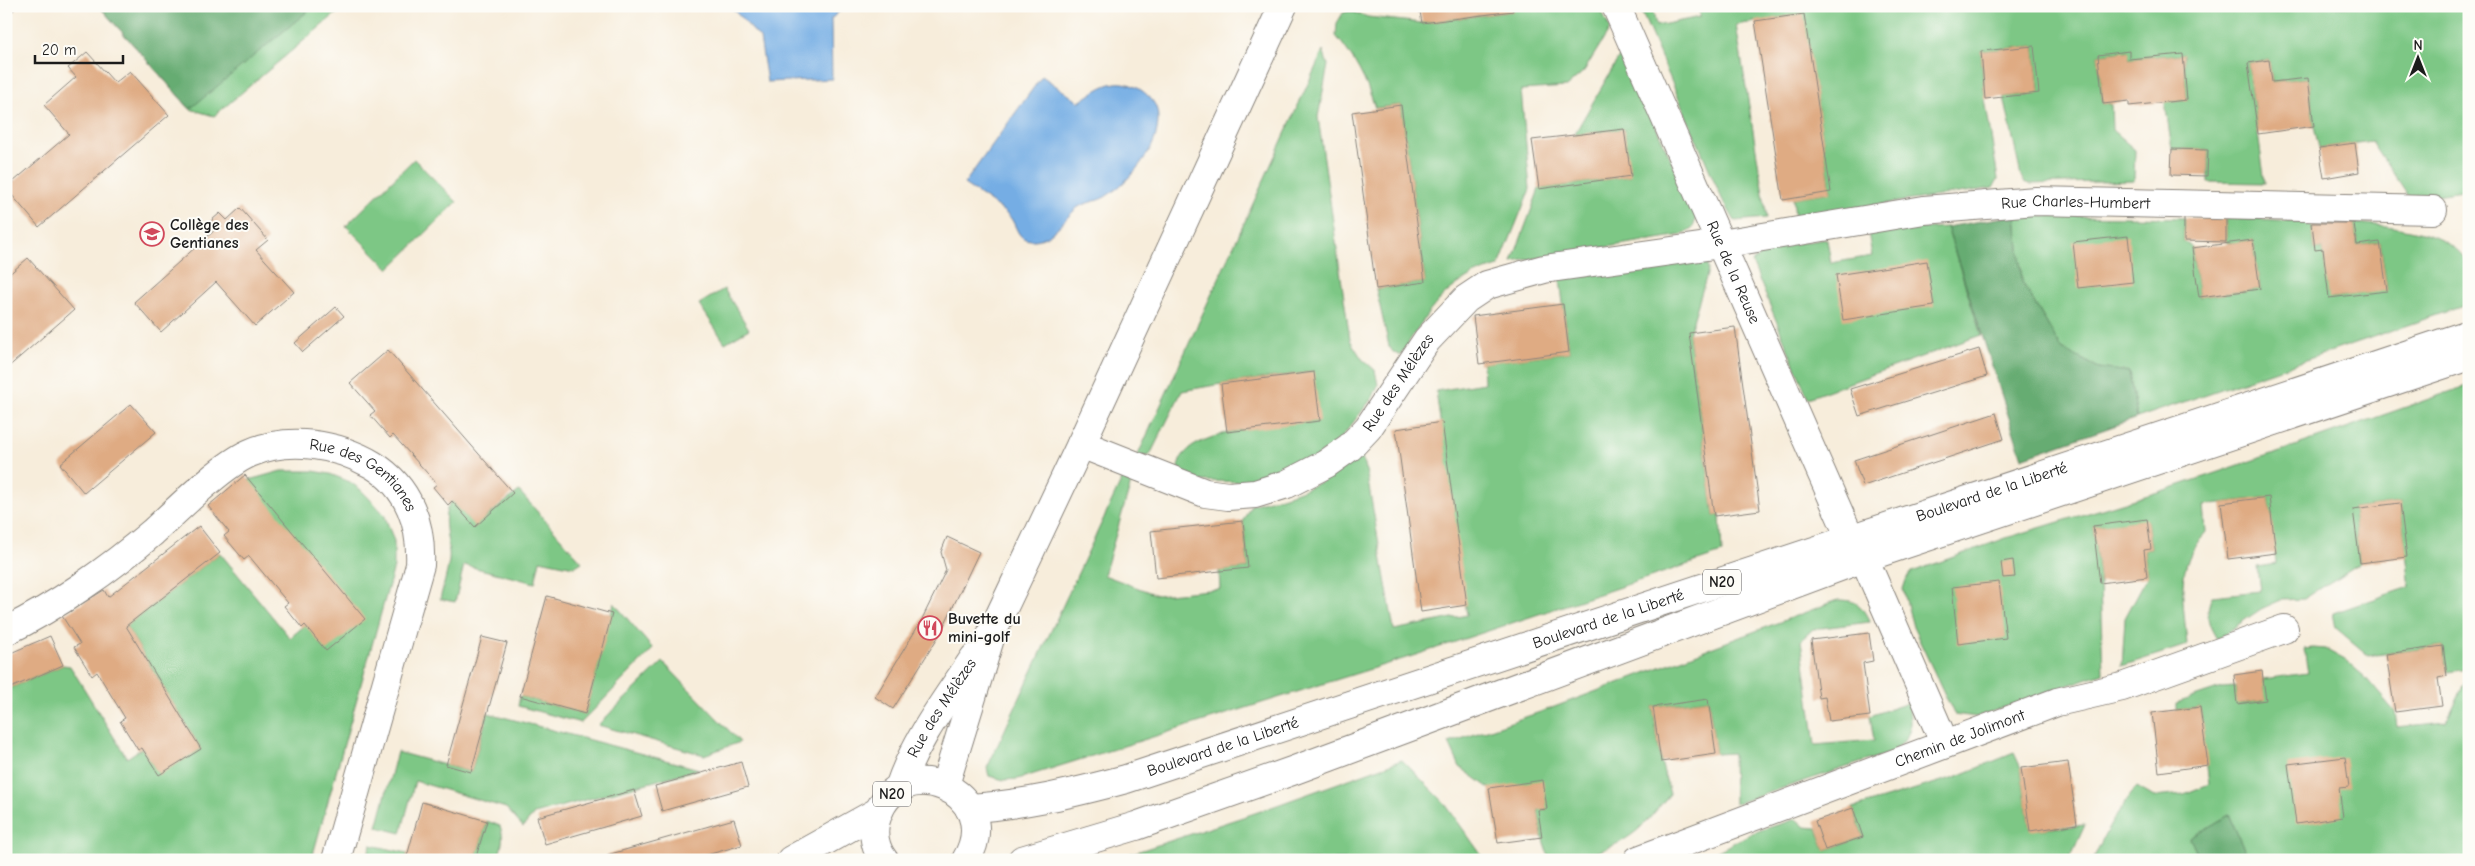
<svg xmlns="http://www.w3.org/2000/svg" width="2475" height="866" font-family="'Comic Neue',sans-serif">
<style>
.green{fill:#7dc785;stroke:#4c7250}
.forest{fill:#66ac72;stroke:#416447}
.water{fill:#74ade4;stroke:#486480}
.building{fill:#dfab83}
.lines{fill:none;stroke-linecap:round;stroke-linejoin:round}
.minor-casing{stroke:#8a847c;stroke-width:30}
.primary-casing{stroke:#8a847c;stroke-width:30}
.minor{stroke:#fff;stroke-width:28}
.primary{stroke:#fff;stroke-width:28}
.labels{text-anchor:middle;dominant-baseline:central;stroke-width:4;stroke-linejoin:round;paint-order:stroke}
.shield{fill:#fdfcf7;stroke:#605f5e;stroke-width:1}
.shield-label{font-size:15px;font-weight:bold;fill:#1c1c1c}
.street-label{font-size:16px;fill:#1c1c1c;stroke:#fdfcf7}
.poi-label{font-size:16px;font-weight:bold;fill:#1c1c1c;stroke:#fdfcf7;text-anchor:start}
</style>
<rect width="100%" height="100%" fill="#fdfcf7"/>
<filter id="ink" filterUnits="userSpaceOnUse"><feTurbulence type="fractalNoise" baseFrequency=".02" numOctaves="2"/><feDisplacementMap in="SourceGraphic" scale="10" xChannelSelector="R" yChannelSelector="G"/><feConvolveMatrix kernelMatrix="1 2 1 2 8 2 1 2 1" color-interpolation-filters="sRGB"/></filter>
<filter id="wash" filterUnits="userSpaceOnUse"><feTurbulence type="fractalNoise" baseFrequency=".0096" numOctaves="4" result="noise"/><feDisplacementMap in="SourceGraphic" scale="20" xChannelSelector="R" yChannelSelector="G"/><feGaussianBlur stdDeviation="1.12" result="paint"/><feColorMatrix in="noise" values="0 0 0 0 0 0 0 0 0 0 0 0 0 0 0 0 0 1.4 0 .05"/><feComposite in="paint" operator="in"/></filter>
<g filter="url(#wash)">
<rect width="100%" height="100%" fill="#f7eddb"/>
<path class="green" d="M99,6H345L214,116L190,109Z
M1512,6H1599L1610,29L1584,71L1566,87L1521,90L1530,189L1499,266C1446,279 1427,313 1400,356L1393,352L1389,346L1376,289L1425,282L1401,105L1375,108C1367,82 1354,57 1336,36L1337,23L1343,13L1350,11L1368,17L1422,23L1512,11Z
M1639,6H1652L1656,26L1700,17L1698,6H2469V190L2410,199L2372,141L2319,148L2314,126L2308,78L2272,82L2269,60L2248,63L2265,183L2208,182V150L2172,149L2165,102L2187,100L2183,54L2129,59L2128,51L2098,55L2103,104L2111,103L2112,130L2135,150L2134,181L2029,184L2024,182L2021,176L2004,97L2039,93L2034,46L1981,51L1985,99L1998,179L1993,188L1795,217L1793,198L1831,192L1803,14L1736,25L1767,218L1735,221L1722,199Z
M1323,51L1328,65L1318,117L1350,340L1362,359L1375,370L1378,385L1373,397L1341,438L1301,469L1255,482L1200,481L1178,470C1178,427 1287,425 1319,421L1313,372L1221,384L1182,391L1150,455L1136,459Z
M1622,52L1697,217L1693,227L1682,235L1512,262L1539,189L1630,176L1624,129L1574,135Z
M414,159L457,202L389,269L346,226Z
M2016,215L2184,218V241L2192,248L2199,297L2260,289L2253,240L2234,243L2226,242V218L2312,223L2315,250L2323,249L2330,298L2387,290L2380,242L2357,245L2354,223C2388,226 2452,229 2468,266C2472,275 2469,294 2469,304L2137,418L2129,372L2099,368L2062,349L2022,282Z
M1947,227L1981,335L1808,398L1752,262L1770,247L1827,239L1831,263L1872,256L1868,232Z
M1707,257L1708,271L1689,334L1714,516L1720,515L1722,553L1419,654L1018,779L1004,780L989,776L987,768L1122,479L1131,483L1104,575L1157,595L1220,589L1219,571L1248,568L1243,521L1251,505C1294,494 1326,486 1359,454L1365,464L1394,630L1467,615L1436,391L1484,383L1483,363L1569,352L1560,279Z
M724,289L749,329L725,343L699,304Z
M2469,385V669L2447,672L2443,646L2369,656L2336,628L2333,613L2410,587L2400,503L2353,509L2360,563L2304,599L2281,600L2261,609L2217,639C2207,623 2205,613 2212,596L2260,591L2257,567L2276,564L2269,497L2204,505L2206,532C2173,567 2184,602 2187,645L2122,666L2125,618L2147,577L2144,550L2151,549L2147,520L2093,526L2100,583L2103,673L1976,717L1954,714L1913,627L1903,589L1906,580L1912,572L2006,538L2168,489L2286,449Z
M281,471H313L330,474L350,482L361,490L384,514L394,541V567L312,858L299,860H6V849L9,848L6,841V690L63,665L70,666L127,758L142,748L159,774L201,749L126,626L220,553L290,638L305,625L249,480Z
M519,491L582,562L574,567L540,560L535,583L464,565L455,602L440,599C443,587 447,574 449,561C451,543 438,515 452,501L475,526Z
M1838,600C1858,600 1861,605 1870,622L1813,629L1801,640L1815,745L1874,740L1870,716L1908,703C1912,728 1912,738 1890,753L1734,804L1733,753L1716,754L1708,699L1653,707L1661,762L1670,794C1660,805 1651,818 1640,828C1617,849 1580,860 1550,860L1542,837L1538,810L1547,809L1489,788L1460,767L1449,743L1549,709Z
M614,603L653,649L581,723L518,706L520,696L585,714Z
M2313,648L2325,649L2345,660L2365,677L2395,712L2397,727L2446,722L2469,674V860H2249L2229,815L2190,838L2200,860H2093C2105,832 2118,810 2137,787L2154,797L2184,794L2209,784L2200,707L2176,710V703L2221,688L2235,687L2238,704L2265,700L2263,679L2308,673L2304,649Z
M663,662L740,742L704,755L598,725Z
M488,713L699,769L534,814L523,827L506,808L415,781L401,833L377,827L397,752L471,772Z
M2014,753L2021,768L2030,830L2085,825L2069,860H1701L1752,833L1796,819L1805,827L1817,828L1825,850L1863,837L1853,808L1955,777Z
M1402,760L1443,801L1485,860H1112L1255,813Z
M487,821L500,826C505,838 501,848 498,860H475Z
M371,845L407,853L406,860H366Z"/>
<path class="forest" d="M99,6H314L190,109Z
M2016,215L2022,282L2062,349L2099,368L2129,372L2137,418L2022,458L1947,227Z
M2229,815L2249,860H2200L2190,838Z"/>
<path class="water" d="M730,6H845L831,19L832,79L767,82L760,38Z
M1042,76L1079,102C1090,95 1103,84 1116,83C1131,81 1150,93 1156,107C1161,119 1156,141 1149,151C1138,169 1123,186 1105,197C1096,202 1085,202 1077,208C1064,219 1051,241 1032,240C1018,240 1018,230 1012,220C1008,212 974,191 964,184Z"/>
<g id="blocks">
<path class="building" d="M6,6H18L6,17Z
M1419,6H1512L1513,11L1422,23Z
M1804,14L1831,192L1783,200L1755,21Z
M2034,46L2039,93L1985,99L1981,51Z
M2129,51V59L2183,54L2187,100L2129,106V101L2103,104L2098,55Z
M87,52L115,83L130,71L169,115L39,227L6,188L69,134L44,105L76,77L68,68Z
M2269,60L2272,82L2308,78L2314,126L2258,134L2248,63Z
M1401,105L1425,282L1376,289L1352,112Z
M1624,129L1631,176L1539,189L1532,140Z
M2355,143L2359,172L2324,178L2319,148Z
M2172,149L2208,150L2207,176L2171,175Z
M240,208L268,240L256,250L294,292L255,326L216,282L161,332L134,302L216,229L210,223L212,220L220,213L227,220Z
M2184,218H2226V242L2184,241Z
M2312,223H2354L2357,245L2380,242L2387,291L2329,298L2323,249L2315,250Z
M2128,236L2133,282L2078,288L2073,242Z
M2253,240L2260,289L2199,297L2192,248Z
M28,258L74,310L6,369V277Z
M1927,261L1934,306L1843,320L1836,275Z
M1563,304L1569,352L1479,364L1473,316Z
M336,307L344,316L303,352L295,343Z
M1735,327L1760,510L1714,516L1689,333Z
M1979,349L1987,376L1859,416L1850,389Z
M388,350L513,493L475,527L452,501L448,505L433,487L437,484L393,435L390,438L370,415L375,411L350,383Z
M1314,372L1320,421L1227,432L1221,384Z
M131,404L156,432L84,493L60,464Z
M1996,413L2004,439L1863,486L1854,460Z
M1442,422L1467,605L1421,612L1396,429Z
M245,475L365,619L326,651L305,625L302,628L284,606L288,603L249,556L244,560L224,536L229,532L208,506Z
M2269,497L2276,553L2228,559L2221,503Z
M2400,503L2407,557L2360,563L2353,509Z
M2147,519L2151,549L2144,550L2147,577L2100,583L2093,526Z
M1243,521L1248,568L1156,578L1151,531Z
M199,526L220,553L126,626L201,749L159,775L142,748L138,750L120,721L125,718L97,672L92,676L74,647L80,644L62,616L104,590L108,597Z
M947,537L979,552L940,634L893,709L875,697L920,623L946,570L941,552Z
M2013,560L2015,577L2003,578L2001,562Z
M1999,582L2006,638L1958,644L1952,587Z
M547,596L612,614L585,714L520,696Z
M1869,633L1873,661L1863,663L1870,716L1829,721L1825,697L1819,698L1811,640Z
M50,636L63,665L6,690V655Z
M482,637L507,643L471,772L446,765Z
M2443,646L2447,676L2438,678L2442,706L2395,712L2386,654Z
M2262,671L2266,700L2237,704L2234,675Z
M1708,699L1716,754L1661,762L1653,707Z
M2200,707L2208,765L2159,772L2152,713Z
M2345,757L2349,787L2339,788L2343,817L2296,824L2288,764Z
M741,762L748,787L662,811L655,786Z
M2068,762L2077,824L2030,831L2021,768Z
M1543,780L1547,809L1538,810L1542,837L1498,843L1489,788Z
M634,790L642,816L545,844L537,817Z
M422,802L487,821L475,860H406Z
M1853,808L1863,837L1825,850L1815,821Z
M734,819L742,845L689,860H608L607,855Z
M1771,857L1772,860H1758V859Z"/>
</g>
</g>
<g filter="url(#ink)">
<use href="#blocks" fill-opacity="0" stroke="#8a847c" stroke-width="1"/>
<g class="lines">
<g class="minor-casing">
<g id="minor">
<path id="s1" d="M1616,6L1851,540"/>
<path id="s2" d="M1081,444L1205,493L1228,496L1255,494L1287,484L1326,464L1350,447L1368,428L1427,340L1466,299L1487,285L1544,269L1721,244L1924,210L2036,201L2433,210"/>
<path d="M1864,558L1945,744"/>
<path id="s3" d="M6,631C56,607 111,568 153,532C177,510 222,465 250,453C289,436 337,444 373,465C409,487 422,525 420,565L336,860"/>
<path d="M945,785L992,632L1081,444L1283,6"/>
<path id="s4" d="M899,788C915,740 946,700 974,658"/>
<path id="s5" d="M1638,860L2057,702L2122,687L2284,629"/>
</g>
</g>
<g class="primary-casing">
<g id="primary">
<path id="s6" d="M969,808C1023,805 1074,793 1126,779L2469,334"/>
<path d="M791,860L879,811"/>
<path d="M884,860C875,849 872,833 876,820C896,746 1007,791 966,860"/>
<path d="M1022,860L1136,826L1292,771L1864,558L2469,356"/>
</g>
</g>
<use href="#minor" class="minor"/>
<use href="#primary" class="primary"/>
</g>
</g>
<defs>
<g id="school-ring" transform="scale(1.25)"><circle r="9.5" fill="#fdfcf7" stroke="#d1495b" stroke-width="1.5"/><path d="M0-5L7-2L0 1L-7-2ZM-4 1L0 2.5L4 1V4Q0 6-4 4Z" fill="#d1495b"/></g>
<g id="restaurant-ring" transform="scale(1.25)"><circle r="9.5" fill="#fdfcf7" stroke="#d1495b" stroke-width="1.5"/><path d="M-5-6h1v4h1v-4h1v4h1v-4h1v5L-1.5 .5V6h-2V.5L-5-1ZM5-6V6H3V1.5H1.5Q1.5-4 5-6Z" fill="#d1495b"/></g>
</defs>
<g fill-rule="evenodd">
<use href="#school-ring" x="152" y="234"/>
<use href="#restaurant-ring" x="930" y="628"/>
</g>
<g class="labels">
<g class="shield">
<rect x="1703" y="569.5" width="38" height="25" rx="4"/>
<rect x="873" y="781.5" width="38" height="25" rx="4"/>
</g>
<g class="shield-label">
<text x="1722" y="582">N20</text>
<text x="892" y="794">N20</text>
</g>
<g class="street-label">
<text stroke="none"><textPath href="#s2" startOffset="1100">Rue Charles-Humbert</textPath></text>
<text stroke="none"><textPath href="#s1" startOffset="291">Rue de la Reuse</textPath></text>
<text stroke="none"><textPath href="#s2" startOffset="371">Rue des Mélèzes</textPath></text>
<text stroke="none"><textPath href="#s3" startOffset="428">Rue des Gentianes</textPath></text>
<text stroke="none"><textPath href="#s6" startOffset="1072">Boulevard de la Liberté</textPath></text>
<text stroke="none"><textPath href="#s6" startOffset="668">Boulevard de la Liberté</textPath></text>
<text stroke="none"><textPath href="#s4" startOffset="91">Rue des Mélèzes</textPath></text>
<text stroke="none"><textPath href="#s5" startOffset="344">Chemin de Jolimont</textPath></text>
<text stroke="none"><textPath href="#s6" startOffset="262">Boulevard de la Liberté</textPath></text>
</g>
<g class="poi-label">
<text x="170" y="225">Collège des<tspan x="170" dy="18">Gentianes</tspan></text>
<text x="948" y="619">Buvette du<tspan x="948" dy="18">mini-golf</tspan></text>
</g>
</g>
<rect width="2475" height="866" fill="none" stroke="#fdfcf7" stroke-width="25"/>
<g transform="translate(2418 58)" stroke="#fdfcf7" stroke-width="4" paint-order="stroke">
<path d="M0-4L9 19L0 12L-9 19Z" fill="#1c1c1c"/>
<text y="-8" font-size="14" font-weight="bold" text-anchor="middle" fill="#1c1c1c">N</text>
</g>
<path d="M35 55v8h88v-8" fill="none" stroke="#1c1c1c" stroke-width="2.5"/>
<text x="42" y="55" font-size="15" fill="#1c1c1c" stroke="#fdfcf7" stroke-width="4" paint-order="stroke">20 m</text>
</svg>
